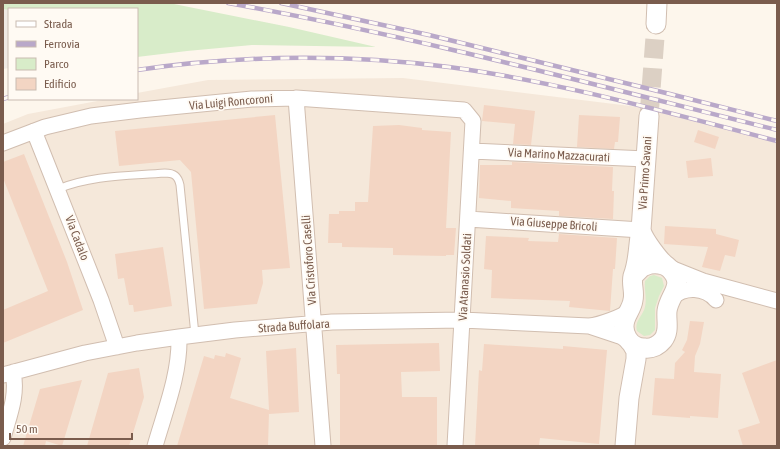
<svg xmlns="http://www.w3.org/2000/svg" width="780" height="449" font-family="'Asap Condensed',sans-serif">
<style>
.residential{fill:#f5e8da}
.industrial{fill:#efe9e4}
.green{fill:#d8ecc9}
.building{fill:#f3d5c3}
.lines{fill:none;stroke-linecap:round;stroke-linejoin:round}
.tertiary-tunnel{stroke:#dcd0c4;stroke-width:19;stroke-dasharray:19 10;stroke-linecap:butt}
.service-casing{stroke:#d1beb0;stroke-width:9}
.minor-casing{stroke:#d1beb0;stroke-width:17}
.tertiary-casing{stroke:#d1beb0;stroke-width:21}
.service{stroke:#fff;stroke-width:7}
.minor{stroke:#fff;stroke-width:15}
.tertiary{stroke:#fff;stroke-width:19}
.rail-casing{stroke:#b9a8c9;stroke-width:4.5}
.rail{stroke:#fffaf3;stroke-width:3;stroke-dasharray:9;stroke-linecap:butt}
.labels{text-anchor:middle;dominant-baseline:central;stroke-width:3.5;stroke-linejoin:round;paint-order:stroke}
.street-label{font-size:12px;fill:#7a5c4d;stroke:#fffaf3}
</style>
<rect width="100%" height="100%" fill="#fdf6ec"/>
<path class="residential" d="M403,78L663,110L777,143V446H3V124L28,114L108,99H137V93L208,80Z"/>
<path class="industrial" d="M3,9L9,10V68L3,69Z"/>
<path class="green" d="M3,3H169L289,27L376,47L252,45L187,51L137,57V9H9V10L3,9Z
M654,275L662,278L664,286L659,296L655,308V330L650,335L644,336L637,331C634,321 643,316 645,307C647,298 644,290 645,281L650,276Z"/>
<path class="building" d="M484,105L535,111L531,145L513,144L515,124L482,121Z
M275,115L290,268L262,270L263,283L257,304L204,309L191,172L180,160L119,166L115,131Z
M579,115L620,117L618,142H615L614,149L577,147Z
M399,125L422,128V130L451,132L446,228H456L454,255H446V256L393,255V248L342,247V243H328L329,214H339V211H355V202H368L373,126Z
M698,130L719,137L715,149L694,142Z
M24,154L67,262L83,310L3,343V310L48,291L3,178V162Z
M711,158L713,176L688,178L686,161Z
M512,162L613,167L612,191H614L613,219L559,216V211L511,208V201L479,198L480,165H512Z
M665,226L716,229V234L739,240L735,257L725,255L720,271L702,267L708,247L664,244Z
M559,234L617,238L615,269H613L610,311L569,307L570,301L491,298L492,270L484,269L486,236L529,238L528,241L558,242Z
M163,247L172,306L134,312L133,305H129L124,278L118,279L115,254Z
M690,321L704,322L700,344L695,356L694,372L721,374L718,418L690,416V418L652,415L655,378L674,379L675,363L685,352L682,350L687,340Z
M439,343L440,371L401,372L402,397H437V445L340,446V374H337L336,345Z
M484,344L563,349V346L607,350L599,444L540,438L539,446H475L479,370L482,371Z
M296,348L299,412L269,414V412L268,446H177L204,356L214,359L215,355L225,357L226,353L241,358L230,398L269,410L266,351Z
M777,360V446H743L738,430L760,423L742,373Z
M139,368L144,397L129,446H87L108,373Z
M82,380L62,446L46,441L45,446H23L40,389Z"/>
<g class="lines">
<path class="tertiary-tunnel" d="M649,116L656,24"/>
<g class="service-casing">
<path id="service" d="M58,189C92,175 129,176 165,173C174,173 178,176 180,185L195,335"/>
</g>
<g class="minor-casing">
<path id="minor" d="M296,98L323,446
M34,131L101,300L117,347
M3,143L45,127L91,116L140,110L252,99L296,98L464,110L473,121L455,446
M472,151L646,159
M468,219L641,230
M668,267L703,281L777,301
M672,298C684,286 705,287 716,300
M589,326C599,325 623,317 630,310
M3,375L85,353L137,343L179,337L235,330L332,322L462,320L589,326L622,337L632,344
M3,438C9,416 18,395 13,372
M155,446C165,411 180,374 179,337"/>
</g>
<g class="tertiary-casing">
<path id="tertiary" d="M656,24L657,3
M641,230C643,239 660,262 668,267
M650,264C658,263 665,264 670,269C686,285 669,295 667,311C666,321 670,331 663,340C658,346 651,349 644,348C630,348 621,333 625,320C627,313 632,308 633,300C635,292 631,284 633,276L642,267Z
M633,276C639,261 638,245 641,230L649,116
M625,446L629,398L636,359V351L632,344"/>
</g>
<use href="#service" class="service"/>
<use href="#minor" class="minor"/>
<use href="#tertiary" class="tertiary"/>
<g class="rail-casing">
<path id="rail" d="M228,3C413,36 595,85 777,130
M281,3L429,35L670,94L777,121
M137,70C240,55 346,54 449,67C560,82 669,113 777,141
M3,99L9,97"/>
</g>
<use href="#rail" class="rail"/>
</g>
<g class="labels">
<g class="street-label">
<text transform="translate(231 102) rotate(-5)">Via Luigi Roncoroni</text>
<text transform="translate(559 155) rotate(3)">Via Marino Mazzacurati</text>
<text transform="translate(645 173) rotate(-86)">Via Primo Savani</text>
<text transform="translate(554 224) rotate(4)">Via Giuseppe Bricoli</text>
<text transform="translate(77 238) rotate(69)">Via Cadalo</text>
<text transform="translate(309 260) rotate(-94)">Via Cristoforo Caselli</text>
<text transform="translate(465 277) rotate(-87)">Via Atanasio Soldati</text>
<text transform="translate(294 326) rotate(-4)">Strada Buffolara</text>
</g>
</g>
<rect width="780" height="449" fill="none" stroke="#7a5c4d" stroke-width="8"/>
<rect x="8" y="8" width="130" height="92" fill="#fffaf3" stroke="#cabbb1"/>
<rect x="16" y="21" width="20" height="6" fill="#ffffff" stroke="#cabbb1"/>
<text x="44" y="28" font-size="12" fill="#7a5c4d">Strada</text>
<rect x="16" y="41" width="20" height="6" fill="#b9a8c9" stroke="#cabbb1"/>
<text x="44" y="48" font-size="12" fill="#7a5c4d">Ferrovia</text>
<rect x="16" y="58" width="20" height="12" fill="#d8ecc9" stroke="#cabbb1"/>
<text x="44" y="68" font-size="12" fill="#7a5c4d">Parco</text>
<rect x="16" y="78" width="20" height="12" fill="#f3d5c3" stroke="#cabbb1"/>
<text x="44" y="88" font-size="12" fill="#7a5c4d">Edificio</text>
<path d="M10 433v6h122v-6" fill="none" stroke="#7a5c4d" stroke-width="2"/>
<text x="16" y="433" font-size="12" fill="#7a5c4d" stroke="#fffaf3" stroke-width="3" paint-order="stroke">50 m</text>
</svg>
